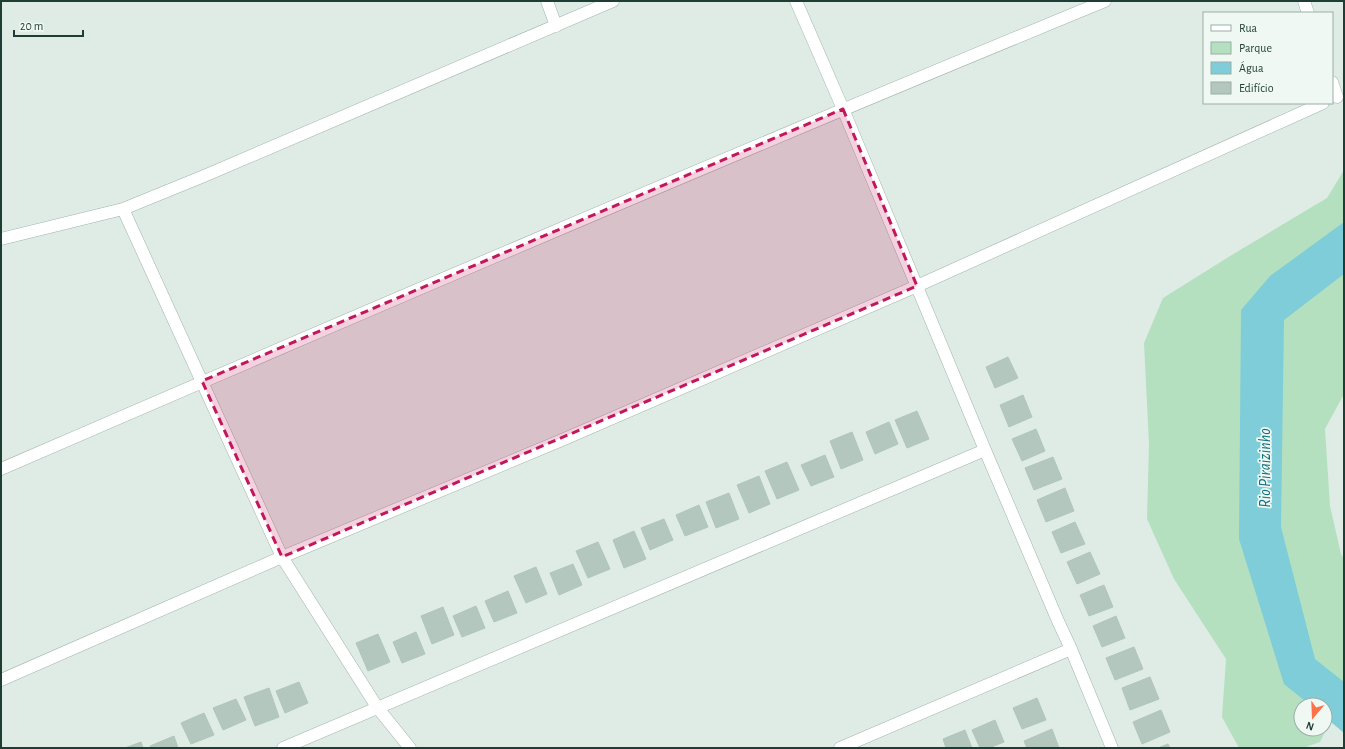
<svg xmlns="http://www.w3.org/2000/svg" width="1345" height="749" font-family="'Alegreya Sans',sans-serif">
<style>
.green{fill:#b4e0bf;fill-rule:evenodd}
.water{fill:#7fcdd8}
.building{fill:#b3c7be;stroke:#b0c6bc}
.lines{fill:none;stroke-linecap:round;stroke-linejoin:round}
.street-casing{stroke:#a1b4ac;stroke-width:13}
.street{stroke:#fff;stroke-width:12}
.marked{fill:#c2185b;fill-opacity:0.2;stroke:#c2185b;stroke-width:3;stroke-dasharray:8 5;stroke-linejoin:round}
.labels{text-anchor:middle;dominant-baseline:central;stroke-width:3.5;stroke-linejoin:round;paint-order:stroke}
.water-label{font-size:16px;font-style:italic;fill:#117080;stroke:#eff8f3}
</style>
<rect width="100%" height="100%" fill="#deece5"/>
<path class="green" d="M1344,170V394L1325,429L1330,506L1341,554L1344,559V694L1320,742L1303,748H1239L1222,717L1226,659L1174,579L1147,519L1149,444L1144,343L1163,298L1235,253L1327,198ZM1301,705H1325V729H1301Z"/>
<path class="water" d="M1344,222V274L1284,320L1281,527L1315,659L1344,682V733L1325,717V705H1310L1284,684L1239,539L1241,310L1270,276Z"/>
<path class="building" d="M1008,357L1018,378L995,388L986,367Z
M1023,395L1032,417L1009,427L1000,405Z
M917,411L929,439L907,448L895,420Z
M889,422L898,444L875,454L866,432Z
M1036,429L1045,451L1022,461L1012,439Z
M852,432L863,460L841,469L830,441Z
M825,455L834,477L811,486L801,465Z
M1053,457L1062,479L1034,490L1025,468Z
M787,462L799,490L777,499L765,471Z
M759,476L770,504L749,513L737,485Z
M1065,488L1074,511L1046,522L1037,500Z
M729,493L739,519L716,528L706,502Z
M699,505L708,527L685,536L676,515Z
M664,519L673,540L650,550L641,528Z
M1075,522L1085,544L1061,553L1052,532Z
M634,531L646,559L624,568L613,540Z
M598,542L610,569L588,578L576,551Z
M1090,552L1100,574L1077,584L1067,562Z
M573,564L582,585L559,595L550,573Z
M536,567L547,594L526,603L514,576Z
M1104,585L1113,607L1089,616L1080,595Z
M508,591L517,613L494,622L485,601Z
M476,606L485,628L462,637L453,616Z
M443,607L454,635L432,644L421,616Z
M1116,616L1125,638L1102,647L1093,626Z
M416,632L425,654L402,663L393,642Z
M378,634L390,662L368,671L356,643Z
M1134,647L1143,669L1115,680L1106,658Z
M1150,677L1159,699L1130,710L1122,688Z
M299,682L308,703L285,713L276,691Z
M269,688L279,717L255,726L244,697Z
M1037,698L1046,720L1022,729L1013,708Z
M236,699L246,720L223,730L213,708Z
M1161,710L1170,732L1142,744L1133,722Z
M204,713L214,735L191,744L181,723Z
M995,720L1004,742L989,748H980L972,730Z
M1052,729L1059,748H1027L1024,741Z
M965,730L972,748H946L943,739Z
M174,736L178,748H151L150,746Z
M141,742L143,748H125Z
M1168,744L1170,748H1158Z"/>
<g class="lines">
<g class="street-casing">
<path id="street" d="M547,1L556,26
M796,1L843,109L985,450L1058,621L1071,649L1112,748
M1304,1L1308,13
M1332,82L1337,97
M123,209L282,557L377,707L410,748
M1,239L123,209L204,176L613,1
M1,469C368,310 735,153 1105,1
M1,680L282,557L562,440L917,286L1323,103
M283,748L985,450
M840,748L1071,649"/>
</g>
<use href="#street" class="street"/>
</g>
<path class="marked" d="M843,109L917,286L282,557L202,381Z"/>
<g class="labels">
<g class="water-label">
<text transform="translate(1265 468) rotate(-90)">Rio Piraizinho</text>
</g>
</g>
<rect width="1345" height="749" fill="none" stroke="#1e3d34" stroke-width="4"/>
<rect x="1203" y="12" width="130" height="92" fill="#eff8f3" stroke="#9bada7"/>
<rect x="1211" y="25" width="20" height="6" fill="#ffffff" stroke="#9bada7"/>
<text x="1239" y="32" font-size="12" fill="#1e3d34">Rua</text>
<rect x="1211" y="42" width="20" height="12" fill="#b4e0bf" stroke="#9bada7"/>
<text x="1239" y="52" font-size="12" fill="#1e3d34">Parque</text>
<rect x="1211" y="62" width="20" height="12" fill="#7fcdd8" stroke="#9bada7"/>
<text x="1239" y="72" font-size="12" fill="#1e3d34">Água</text>
<rect x="1211" y="82" width="20" height="12" fill="#b3c7be" stroke="#9bada7"/>
<text x="1239" y="92" font-size="12" fill="#1e3d34">Edifício</text>
<g transform="translate(1313 717) rotate(199)"><circle r="19" fill="#eff8f3" stroke="#9bada7"/>
<path d="M0-3L7 15L0 10L-7 15Z" fill="#ff7149"/>
<text y="-6" font-size="11" font-weight="bold" text-anchor="middle" fill="#1e3d34">N</text>
</g>
<path d="M14 30v6h69v-6" fill="none" stroke="#1e3d34" stroke-width="2"/>
<text x="20" y="30" font-size="12" fill="#1e3d34" stroke="#eff8f3" stroke-width="3" paint-order="stroke">20 m</text>
</svg>
